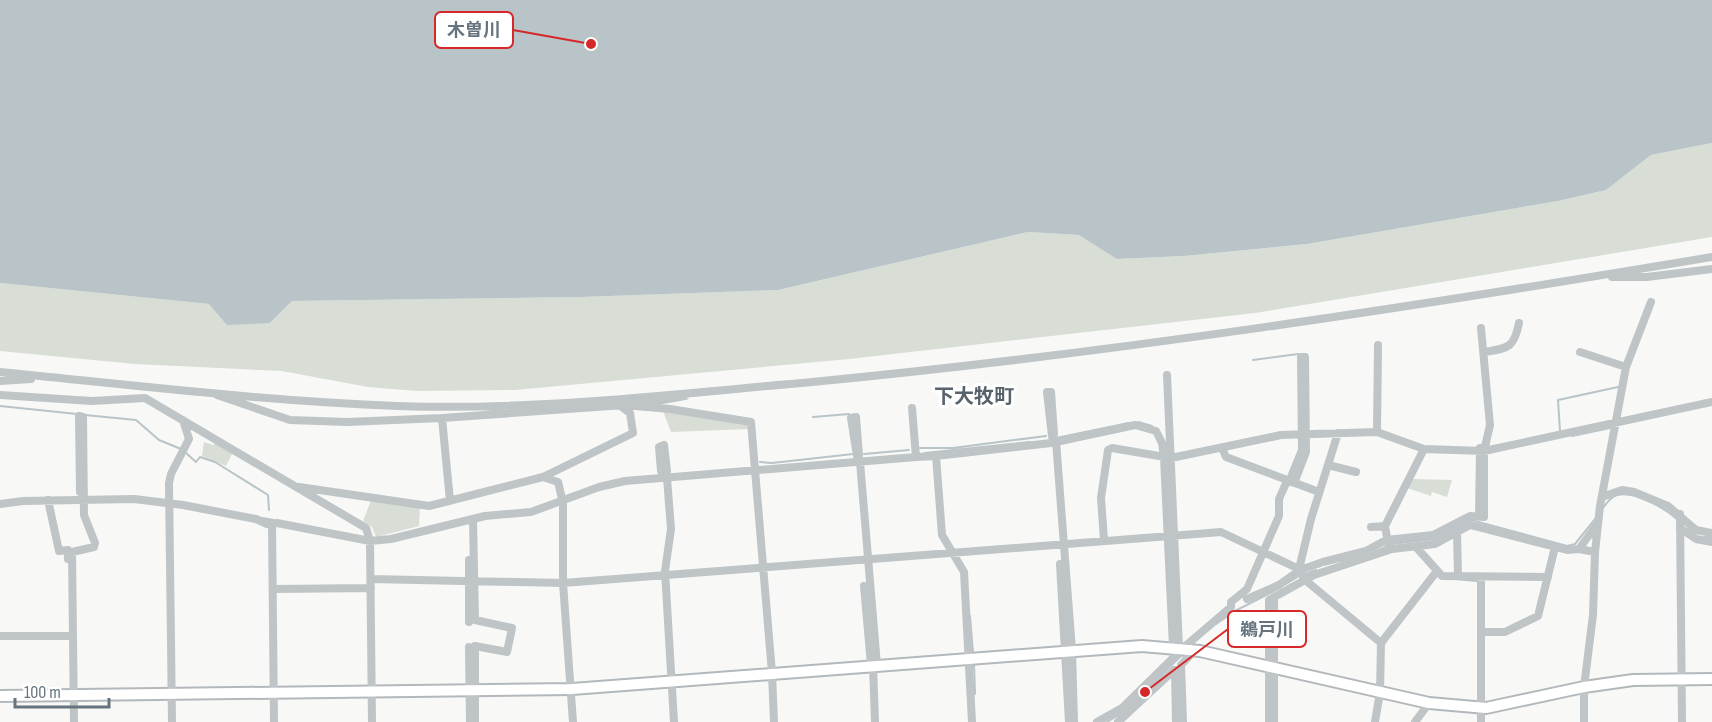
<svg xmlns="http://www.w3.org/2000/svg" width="1712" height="722" font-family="'Sofia Sans Condensed','Noto Sans JP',sans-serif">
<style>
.green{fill:#d8ddd5}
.water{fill:#b8c4c8}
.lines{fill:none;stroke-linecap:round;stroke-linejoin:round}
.stream{stroke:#b8c4c8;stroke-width:2}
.secondary-casing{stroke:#b2b8bc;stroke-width:14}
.street{stroke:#bfc4c7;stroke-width:8}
.secondary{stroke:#fff;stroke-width:10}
.labels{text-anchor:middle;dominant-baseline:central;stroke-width:6;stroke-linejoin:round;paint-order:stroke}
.quarter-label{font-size:20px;font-weight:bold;fill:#57626b;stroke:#fff}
.leader{fill:none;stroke:#d62828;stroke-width:2}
.callout-dot{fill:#d62828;stroke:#fff;stroke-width:2}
.callout{fill:#fff;stroke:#d62828;stroke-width:2}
.callout-label{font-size:18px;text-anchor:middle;font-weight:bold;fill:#65747f}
</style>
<rect width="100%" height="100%" fill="#f8f8f6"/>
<path class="green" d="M1712,143V237L1255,313L849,359L515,390L417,391L368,387L282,371L135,364L0,351V283L209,304L270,323L292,301L582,297L778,290L1028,232L1079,235L1118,259L1184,256L1307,244L1558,201L1606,190L1651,155Z
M663,411L748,423L750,429L671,432Z
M204,442L213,445L216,442L233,452L226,466L202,456Z
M1411,479L1452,480L1447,497L1432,492L1431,496L1407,488Z
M372,498L420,507L419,526L376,537L372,527L363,521Z"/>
<path class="water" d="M0,0H1712V143L1651,155L1606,190L1558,201L1307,244L1184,256L1117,259L1079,235L1028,232L778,290L582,297L292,301L270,323L227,325L209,304L0,283Z"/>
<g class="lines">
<path class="stream" d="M1253,360L1298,354
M0,406L77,414
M85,415L136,420L159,440L181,449
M813,417L849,414
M1138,422L1152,426
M1560,431L1558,400L1618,387
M1572,436L1610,428
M1056,438L1129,423
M920,448H953L1046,436
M185,452L196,462L200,457L215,462L268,495L269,510
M925,453L1030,442
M864,454L909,450
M760,462L772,463L853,454
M1603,508C1607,503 1610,497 1617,495C1635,490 1666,509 1678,520
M262,518L274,520
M1705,537H1712
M1379,550L1392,544L1434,539L1471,520L1567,546L1575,544L1596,518
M1305,574L1316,570
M1455,579L1477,581
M1286,584L1299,576
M970,616L973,653
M1216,624L1235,611L1276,590
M974,663L975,694
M1107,722L1122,713L1183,654"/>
<g class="secondary-casing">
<path id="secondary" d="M0,696L572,689L1142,646L1200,651L1429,703L1486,708L1584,687L1633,680L1712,679"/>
</g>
<path class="street" d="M1612,277H1647L1712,269
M1484,352C1509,348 1514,348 1519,323
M1580,352L1626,367
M0,372C132,385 264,401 397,406C535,411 674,394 812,382C1113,353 1413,307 1712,257
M1167,375L1179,648
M0,381L31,379
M0,395L92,401L145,398L366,528L370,541L372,722
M217,395L290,420L347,422L442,418L624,405L670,409L751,422L772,673L774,722
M640,404L685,396
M912,408L916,457L936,456L942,535L964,572L972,722
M442,418L450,501
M1377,432L1378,345
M1052,436L1047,392H1051L1054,434L1052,442
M1056,441L1072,650L1074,722
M1222,448L1226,457L1319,492
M857,456L851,418L856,417L859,455L857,462
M936,456L1051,443L1135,425L1156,431L1162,443L1164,457L1173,647
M860,462L877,665
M1328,465L1356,472
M664,471H661L659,447L664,445L667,471H664V478
M543,477L558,482L563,503V583L573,722
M667,478L671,529L665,571L674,722
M1289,482L1302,450L1301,357H1305L1306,452L1294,483
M299,487L429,506L543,477L633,433L630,413L622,407
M1602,497L1622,490L1634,492L1668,506L1696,530L1712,533
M48,500L59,551L68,550V559
M0,504L23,501L134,499L183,505L256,519L267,524L277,523L370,541L391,539L485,516L531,512L599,487L625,481L916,457
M1680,514L1682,722
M1479,516L1480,448
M473,519L475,620L512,628L507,652L475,646V722
M272,524L274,722
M1371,527L1385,526
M1680,528L1696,539L1712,542
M1457,531L1458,576
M1104,540L1101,498L1108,450L1112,448L1171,458L1281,435L1377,432L1424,449L1484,451L1712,402
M1388,543L1385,526L1424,449
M1416,547L1442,576L1548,577
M1579,549L1598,523
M469,560V622
M1060,564L1069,722
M1299,569L1311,519L1338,433
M1481,577V722
M371,579L563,583L1221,532L1299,569L1304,579L1381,643L1380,692L1375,722
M864,586L871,665
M273,589L371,588
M1274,597V722
M1247,599L1279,585L1300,570L1323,562L1366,551L1386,540L1433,535L1470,516L1484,517V451L1490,425L1481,328
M1485,632H1505L1538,616L1555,547
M0,636H68
M1381,643L1437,571
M469,647L470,722
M1183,648L1231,607V602L1247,589L1279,516V499L1287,481
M873,665L875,722
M1175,670L1176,722
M74,722L72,552L94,547L95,543L84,515L83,417L79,416L80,492H84
M172,722L169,483L171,474L189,439L183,420
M1097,722L1122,708L1176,655V647
M1118,722L1174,670
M1183,722L1181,665L1195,650
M1269,722V600L1314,575L1392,549L1435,544L1470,525L1567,550L1579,549L1595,552
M1415,722L1429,703
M1584,722V687L1593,615L1595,552L1600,506L1626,367L1651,302"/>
<use href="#secondary" class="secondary"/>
</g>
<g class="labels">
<g class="quarter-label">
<text x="974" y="397">下大牧町</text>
</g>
</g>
<path class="leader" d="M591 44L513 30M1145 692L1228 629"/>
<g class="callout-dot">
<circle cx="591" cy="44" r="6"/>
<circle cx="1145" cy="692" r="6"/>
</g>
<g class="callout">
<rect x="435" y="12" width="78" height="36" rx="6"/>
<rect x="1228" y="611" width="78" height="36" rx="6"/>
</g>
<g class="callout-label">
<text x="474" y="36">木曽川</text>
<text x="1267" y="636">鵜戸川</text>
</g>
<path d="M15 698v9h94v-9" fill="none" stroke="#65747f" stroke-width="3"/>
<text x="24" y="698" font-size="18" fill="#65747f" stroke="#ffffff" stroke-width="4.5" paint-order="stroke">100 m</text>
</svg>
